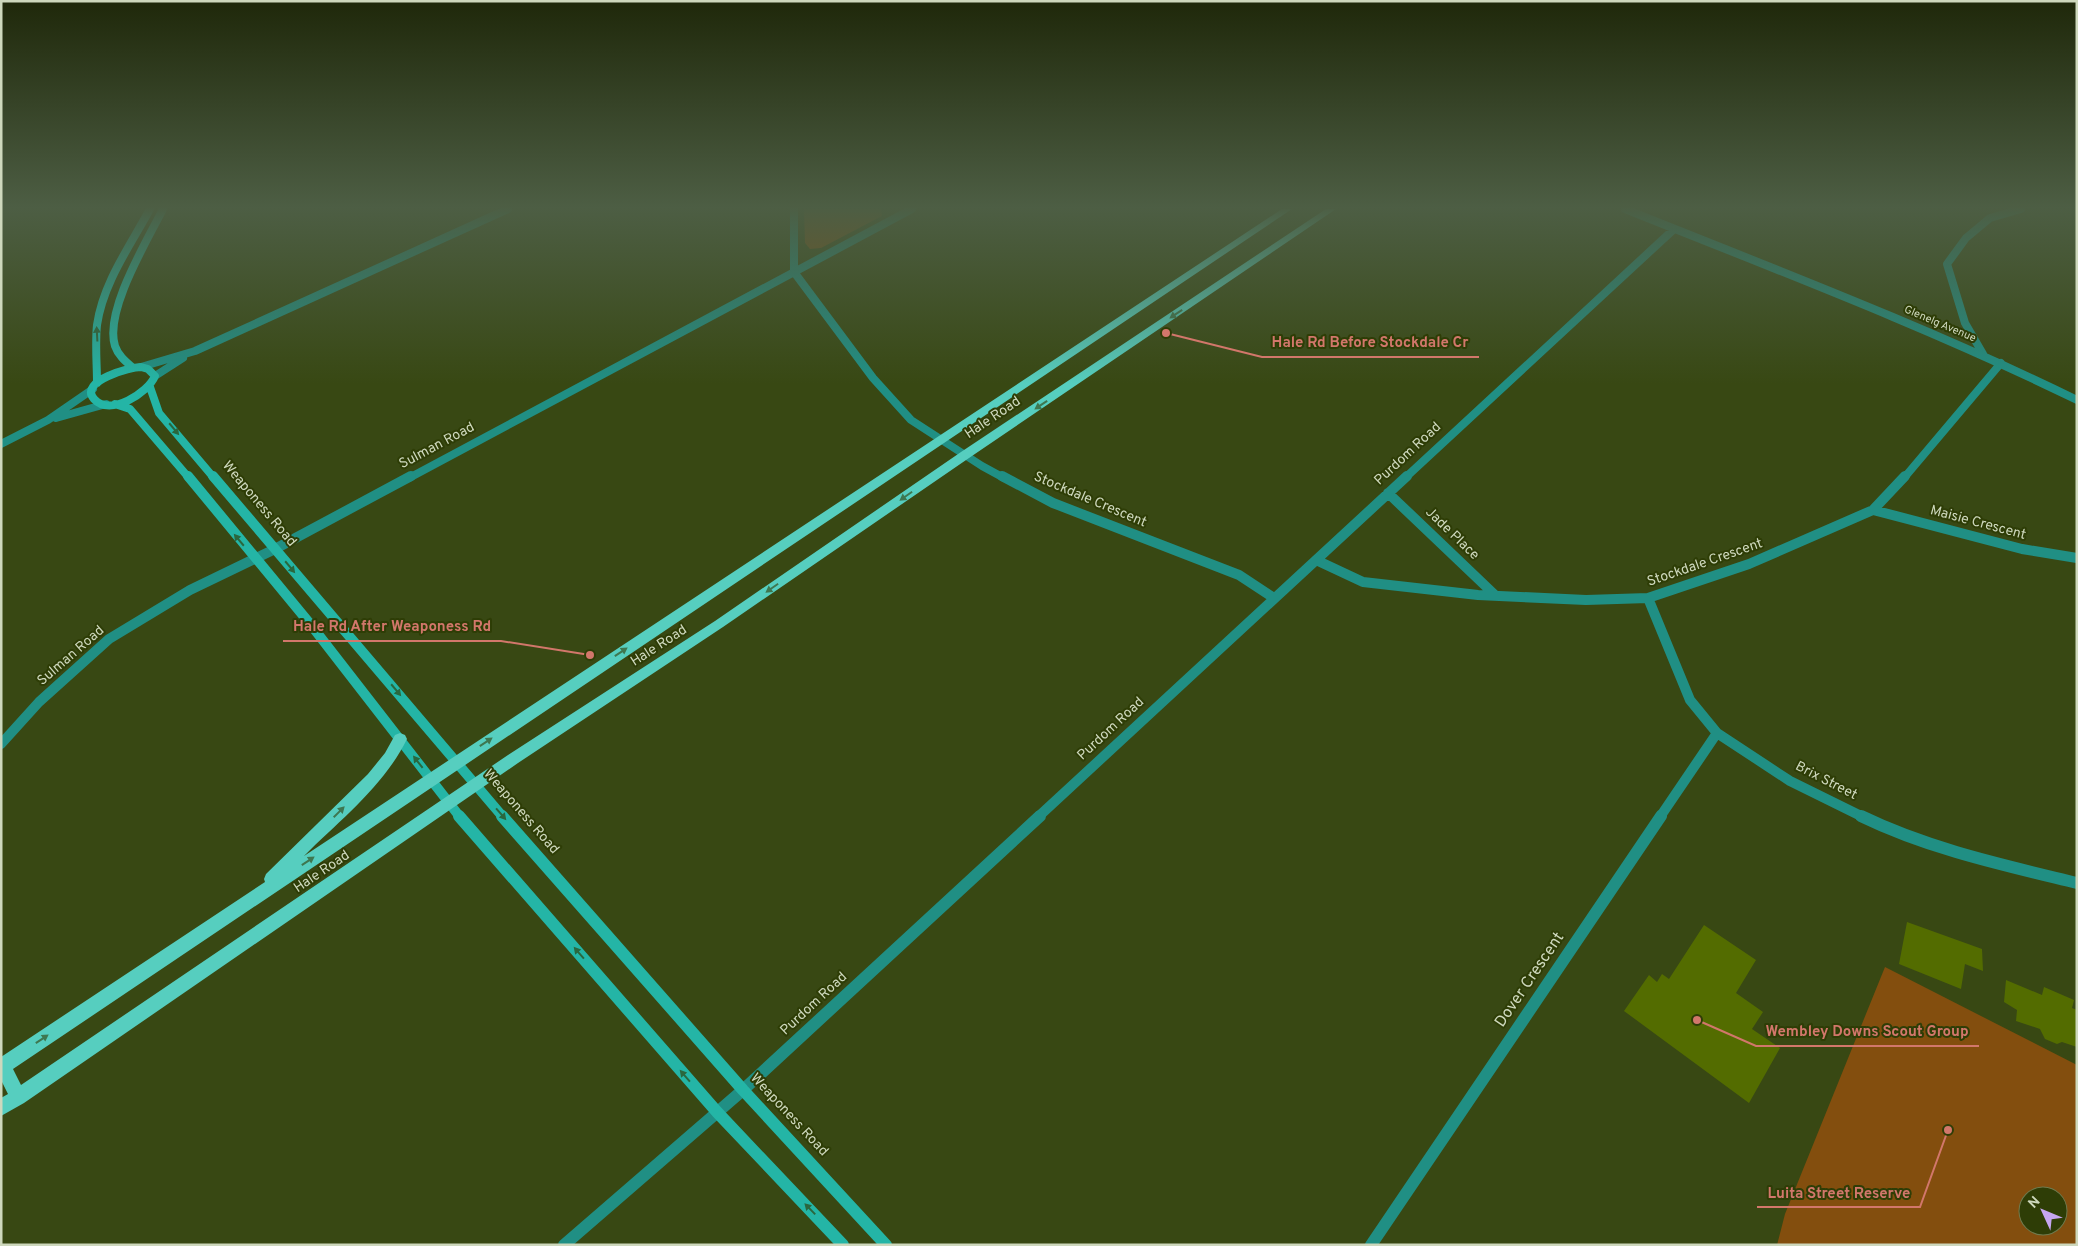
<svg xmlns="http://www.w3.org/2000/svg" width="2078" height="1246" font-family="Overpass,sans-serif">
<style>
.green{fill:#834e0e;fill-rule:evenodd}
.building{fill:#536c00}
.lines{fill:none;stroke-linecap:round;stroke-linejoin:round}
.street-far2{stroke:#208f84;stroke-width:8}
.street-far1{stroke:#208f84;stroke-width:10}
.street{stroke:#208f84;stroke-width:12}
.secondary-far2{stroke:#24b5a6;stroke-width:8}
.secondary-far1{stroke:#24b5a6;stroke-width:10}
.secondary{stroke:#24b5a6;stroke-width:12}
.primary{fill:#56cebf;fill-rule:evenodd}
.oneway{fill:#3e7750}
.oneway2{fill:#2a673e}
.labels{text-anchor:middle;dominant-baseline:central;stroke-width:4;stroke-linejoin:round;paint-order:stroke}
.far-street-label{font-size:11px;fill:#ced8bd;stroke:#2e3d06}
.street-label{font-size:14px;fill:#ced8bd;stroke:#2e3d06}
.near-street-label{font-size:16px;fill:#ced8bd;stroke:#2e3d06}
.leader{fill:none;stroke:#d2776b;stroke-width:2}
.callout-dot{fill:#d2776b;stroke:#2e3d06;stroke-width:2}
.callout-label{font-size:15px;text-anchor:middle;font-weight:bold;fill:#d2776b;stroke:#2e3d06;stroke-width:4;stroke-linejoin:round;paint-order:stroke}
</style>
<rect width="100%" height="100%" fill="#384813"/>
<path class="green" d="M804,209H881L882,216L821,248L810,249L805,243Z
M1885,967L2077,1065V1245H1777L1785,1214ZM2028,1196H2058V1226H2028Z"/>
<path class="building" d="M1907,922L1982,949L1983,971L1965,964L1961,989L1899,964Z
M1704,925L1756,960L1736,993L1763,1012L1752,1029L1780,1048L1749,1103L1624,1011L1649,975L1657,982L1662,974L1669,979Z
M2006,980L2042,995L2044,987L2074,1000L2072,1008L2077,1010V1047L2062,1042L2057,1044L2045,1039L2040,1029L2016,1021L2017,1010L2004,1002Z"/>
<g class="lines">
<path class="street-far2" d="M794,209V272L873,378L911,420L982,466L1004,478
M1625,209C1777,270 1930,328 2077,400
M1983,354L1965,323L1947,264L1966,238L1990,218L2021,209
M141,367L195,351L508,209
M155,376L183,358
M56,418L106,404
M1,444L48,420L93,389
M409,478L912,209
M1405,478L1673,230
M1904,478L2001,363"/>
<path class="street-far1" d="M1002,476L1053,503L1239,575L1274,598
M1388,493L1496,596
M1873,510L2022,549L2077,558
M1316,560L1363,582L1478,595L1586,600L1648,598L1749,564L1873,510L1905,476
M1648,598L1690,700L1717,733L1790,781L1863,817
M1,744L39,702L109,639L190,590L275,549L411,476
M1038,817L1407,476
M1660,817L1717,733"/>
<path class="street" d="M1861,816C1929,849 2003,865 2077,883
M564,1245L743,1090L1040,816
M1371,1245L1661,816"/>
<path class="secondary-far2" d="M132,367C125,361 118,355 115,346C104,311 147,241 163,209
M141,367L148,369L155,376C148,393 110,417 94,399C78,381 131,367 141,367Z
M97,383C97,364 95,344 97,325C103,283 130,246 150,209
M150,387L159,413L214,478
M115,404L130,409L189,478"/>
<path class="secondary-far1" d="M188,476L311,625L460,817
M213,476L503,817"/>
<path class="secondary" d="M459,816L717,1112L843,1245
M502,816L743,1090L886,1245"/>
<path class="primary" d="M1282,209H1292L13,1069L21,1085L508,755L715,621L961,452L1326,209H1336L969,458L723,627L518,763L24,1103L1,1116V1098L8,1094L1,1080V1057L265,882L264,879L266,874L368,774L385,753L395,735L400,733L405,735L407,739C384,786 340,820 304,856Z"/>
</g>
<defs><path id="oneway-solid" d="M-6-.8H1V-3.2L6.5 0L1 3.2V.8H-6Z" transform="scale(1.25)"/></defs>
<g class="oneway">
<use href="#oneway-solid" transform="translate(1176 314) rotate(146)"/>
<use href="#oneway-solid" transform="translate(1041 405) rotate(146)"/>
<use href="#oneway-solid" transform="translate(906 496) rotate(145)"/>
<use href="#oneway-solid" transform="translate(772 588) rotate(145)"/>
<use href="#oneway-solid" transform="translate(621 652) rotate(-34)"/>
<use href="#oneway-solid" transform="translate(486 742) rotate(-34)"/>
<use href="#oneway-solid" transform="translate(339 812) rotate(-45)"/>
<use href="#oneway-solid" transform="translate(308 861) rotate(-34)"/>
<use href="#oneway-solid" transform="translate(42 1039) rotate(-34)"/>
</g>
<g class="oneway2">
<use href="#oneway-solid" transform="translate(97 334) rotate(-93)"/>
<use href="#oneway-solid" transform="translate(174 429) rotate(50)"/>
<use href="#oneway-solid" transform="translate(239 540) rotate(-130)"/>
<use href="#oneway-solid" transform="translate(290 567) rotate(50)"/>
<use href="#oneway-solid" transform="translate(396 690) rotate(50)"/>
<use href="#oneway-solid" transform="translate(418 762) rotate(-128)"/>
<use href="#oneway-solid" transform="translate(501 814) rotate(49)"/>
<use href="#oneway-solid" transform="translate(579 953) rotate(-131)"/>
<use href="#oneway-solid" transform="translate(685 1076) rotate(-131)"/>
<use href="#oneway-solid" transform="translate(810 1209) rotate(-134)"/>
</g>
<linearGradient id="sky" x2="0" y2="1"><stop stop-color="#1f280a"/><stop offset="0.54" stop-color="#4d5e44"/><stop offset="1" stop-color="#4d5e44" stop-opacity="0"/></linearGradient>
<rect width="2078" height="384" fill="url(#sky)"/>
<g class="labels">
<g class="far-street-label">
<text transform="translate(1940 324) rotate(23)">Glenelg Avenue</text>
</g>
<g class="street-label">
<text transform="translate(993 418) rotate(-34)">Hale Road</text>
<text transform="translate(437 446) rotate(-28)">Sulman Road</text>
<text transform="translate(1408 454) rotate(-43)">Purdom Road</text>
<text transform="translate(1090 500) rotate(23)">Stockdale Crescent</text>
<text transform="translate(259 504) rotate(50)">Weaponess Road</text>
<text transform="translate(1978 523) rotate(15)">Maisie Crescent</text>
<text transform="translate(1452 534) rotate(44)">Jade Place</text>
<text transform="translate(1705 563) rotate(-19)">Stockdale Crescent</text>
<text transform="translate(659 646) rotate(-33)">Hale Road</text>
<text transform="translate(71 656) rotate(-41)">Sulman Road</text>
<text transform="translate(1111 729) rotate(-43)">Purdom Road</text>
<text transform="translate(1826 781) rotate(27)">Brix Street</text>
<text transform="translate(521 812) rotate(49)">Weaponess Road</text>
<text transform="translate(322 872) rotate(-34)">Hale Road</text>
<text transform="translate(814 1004) rotate(-43)">Purdom Road</text>
<text transform="translate(789 1115) rotate(47)">Weaponess Road</text>
</g>
<g class="near-street-label">
<text transform="translate(1530 980) rotate(-56)">Dover Crescent</text>
</g>
</g>
<path class="leader" d="M1166 333L1262 357H1479M590 655L501 641H283M1697 1020L1756 1046H1979M1948 1130L1920 1207H1757"/>
<g class="callout-dot">
<circle cx="1166" cy="333" r="5"/>
<circle cx="590" cy="655" r="5"/>
<circle cx="1697" cy="1020" r="5"/>
<circle cx="1948" cy="1130" r="5"/>
</g>
<g class="callout-label">
<text x="1370" y="347">Hale Rd Before Stockdale Cr</text>
<text x="392" y="631">Hale Rd After Weaponess Rd</text>
<text x="1867" y="1036">Wembley Downs Scout Group</text>
<text x="1839" y="1198">Luita Street Reserve</text>
</g>
<rect width="2078" height="1246" fill="none" stroke="#ced8bd" stroke-width="5"/>
<g transform="translate(2043 1211) rotate(314)"><circle r="24" fill="#2e3d06" stroke="#6e7b4f"/>
<path d="M0-4L9 19L0 12L-9 19Z" fill="#c6a6f0"/>
<text y="-8" font-size="14" font-weight="bold" text-anchor="middle" fill="#ced8bd">N</text>
</g>
</svg>
